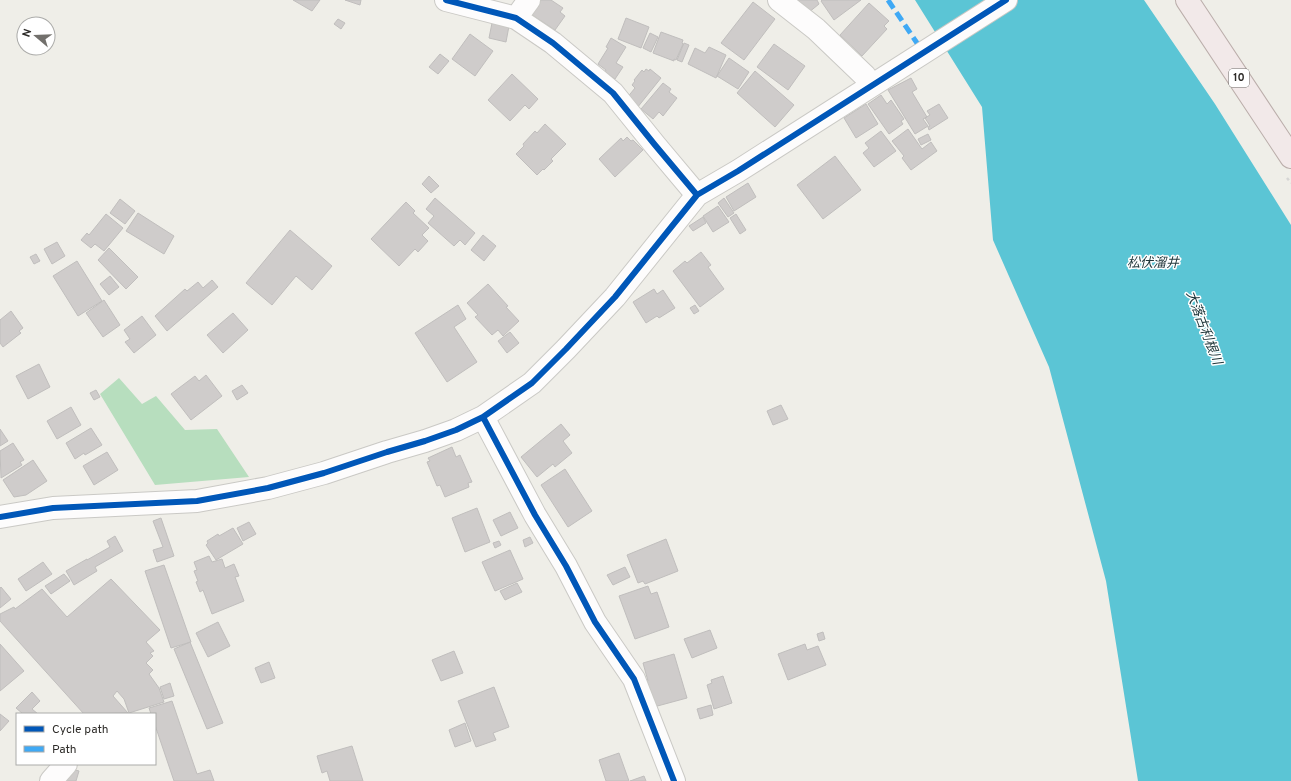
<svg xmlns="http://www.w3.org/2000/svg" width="1291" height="781" font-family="Overpass,'Noto Sans JP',sans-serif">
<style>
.green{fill:#b7debe}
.water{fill:#5bc5d5}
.building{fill:#cfcccb;stroke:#c0bebd}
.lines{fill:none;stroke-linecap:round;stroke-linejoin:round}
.minor-casing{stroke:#cac9c5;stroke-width:24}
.major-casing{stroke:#bbaeab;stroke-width:24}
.path{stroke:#d6d5d4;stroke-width:2.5;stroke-dasharray:3 3;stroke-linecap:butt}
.minor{stroke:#fdfcfc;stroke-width:22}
.major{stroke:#f2e9e9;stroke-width:22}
.quiet{stroke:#3fa9f5;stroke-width:5;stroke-dasharray:10 5;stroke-linecap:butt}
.cycleway-casing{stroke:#fff;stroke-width:8}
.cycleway{stroke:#0057b8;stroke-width:6}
.labels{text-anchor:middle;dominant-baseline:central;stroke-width:3;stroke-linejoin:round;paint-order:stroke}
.shield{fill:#fff;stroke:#6d6b69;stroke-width:1}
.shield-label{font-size:11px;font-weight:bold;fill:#2e2c29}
.water-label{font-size:13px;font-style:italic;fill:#1f363a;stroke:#fff}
</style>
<rect width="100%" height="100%" fill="#efeee8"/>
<path class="green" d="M119,378L142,404L156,396L185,430L217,429L249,477L155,485L100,394Z"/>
<path class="water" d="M915,0H1144L1215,104L1291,225V781H1138L1106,581L1049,367L993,240L982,107Z"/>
<path class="building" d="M293,0H320L312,11Z
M345,0H361L360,5Z
M538,0H551L563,8L560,12L565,16L555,30L529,13Z
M798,0H817L819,4L808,13Z
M822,0H861L834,20L821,1Z
M753,2L775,19L744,60L721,43Z
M869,3L889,21L884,26L887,29L862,56L840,35Z
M626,18L649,27L641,48L618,39Z
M338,19L345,23L341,29L334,24Z
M492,23L509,26L506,42L489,38Z
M661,32L683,40L682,43L683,44L676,60L674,59V61L653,53Z
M650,33L658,37L651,52L643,48Z
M470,34L493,51L475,76L452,59Z
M611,38L626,47L616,63L623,67L615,79L605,72L606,70L598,64L608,48L606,47Z
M684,43L689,45L682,62L677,60Z
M774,44L805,66L788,90L757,67Z
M709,47L726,55L716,78L688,64L695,48L705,53Z
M440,54L449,61L438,74L429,67Z
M729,58L749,72L738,89L717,76Z
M646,69L649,71L650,69L661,78L637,108L626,99L635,88L632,85L635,81L634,80L642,70L644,72Z
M755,71L794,105L775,127L737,93Z
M512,74L538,99L529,109L525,105L510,121L488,100Z
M911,78L917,89L912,92L927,117L923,119L928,126L915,134L888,90Z
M663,83L671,89L669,92L677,98L663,116L659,112L653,119L641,109Z
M881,95L887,104L891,100L904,119L901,121L903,124L889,134L868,104Z
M866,104L878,124L856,138L844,118Z
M939,104L948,118L929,130L928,127L930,126L925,118L930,115L927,111Z
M545,124L566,144L551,159L553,161L544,170L543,169L537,175L516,154L524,146L523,144L535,131L537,133Z
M908,129L922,149L931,142L937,151L911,170L902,158L904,156L892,141Z
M881,131L896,151L874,167L863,153L869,148L865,143Z
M928,134L931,140L921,145L918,139Z
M627,137L631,141L633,140L643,150L615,177L599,159L621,138L623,141Z
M835,156L861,190L823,219L797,185Z
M429,176L439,186L431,193L422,184Z
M748,183L756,197L734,211L726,197Z
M435,198L475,233L465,245L460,240L454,246L428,223L434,216L426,209Z
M724,198L734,213L728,217L718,203Z
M120,199L135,211L125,224L110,213Z
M406,202L415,211L413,213L429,228L422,235L428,241L418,252L415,249L399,266L371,239Z
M718,206L729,222L713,232L703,216Z
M138,213L174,236L164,254L126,231Z
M106,214L123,228L104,251L95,244L91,248L81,240L87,233L89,235Z
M736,214L746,230L740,234L730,218Z
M703,217L706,223L693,231L689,226Z
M290,230L332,266L312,290L296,276L272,305L246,283Z
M483,235L496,246L484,261L471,250Z
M57,242L65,256L52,264L44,249Z
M109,248L138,277L126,289L98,260Z
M701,252L711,265L708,267L724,289L700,307L673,271L685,261L687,263Z
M36,254L40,261L34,264L30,257Z
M77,261L102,301L78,316L53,276Z
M110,276L119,287L109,295L100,284Z
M212,280L218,287L167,331L155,316L185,289L187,291L198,282L203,288Z
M488,284L508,306L506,307L519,321L503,336L498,330L492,335L475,317L478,315L467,303Z
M654,289L657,294L663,290L675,308L659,318L657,316L646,323L633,302Z
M104,300L120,325L103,337L86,313Z
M458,305L466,319L454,327L477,362L447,382L415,333Z
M695,305L699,311L694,314L690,308Z
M11,311L23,328L19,331L21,333L3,347L0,343V320Z
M233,313L248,330L223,353L207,335Z
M142,316L156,335L134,353L125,342L130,339L124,330Z
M510,332L519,343L507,353L498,341Z
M39,364L50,387L28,399L16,376Z
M206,375L222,396L191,420L171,394L195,376L199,381Z
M242,385L248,393L237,400L232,391Z
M96,390L100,397L94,400L90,393Z
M781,405L788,419L773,425L767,411Z
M71,407L81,425L57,439L47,421Z
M561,424L570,435L563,441L572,453L555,467L553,464L537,477L521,457Z
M91,428L102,445L85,455L84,453L75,459L66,443Z
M0,429L8,441L0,446Z
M13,443L24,460L20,462L22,465L1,478L0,451Z
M452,447L456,457L460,455L472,482L468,483L469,487L445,497L440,485L437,486L427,462L430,461L428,458Z
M107,452L118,470L94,485L83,466Z
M33,460L47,481L26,495L14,497L3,480Z
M565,469L592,511L568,527L541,485Z
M477,508L490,542L465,552L452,518Z
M510,512L518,528L501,536L493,520Z
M161,518L174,556L157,562L153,550L163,547L153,521Z
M249,522L256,534L243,541L237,528Z
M233,528L243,544L216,560L206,545L208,543L207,541L218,534L219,536Z
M115,536L123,551L95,567L97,571L74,585L66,571L87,559V560L110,547L107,541Z
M530,537L533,543L525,547L523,540Z
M666,539L678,571L645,584L643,581L638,583L627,555Z
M499,541L501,545L495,548L493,543Z
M510,550L523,579L495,591L482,562Z
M209,556L212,562L222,559L225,568L234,564L239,576L235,577L244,601L212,614L203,590L200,592L196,582L198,581L194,571L197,570L194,562Z
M43,562L52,574L26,591L18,579Z
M164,565L191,642L171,648L145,571Z
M625,567L630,577L613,585L607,575Z
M64,574L70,581L51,594L45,586Z
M111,579L160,630L146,642L154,651L150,653L153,656L146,663L153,670L149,674L159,688L164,702L129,713L124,699L117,691L113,696L128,713L84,714L0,621V614L14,607L15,609L42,589L67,617Z
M517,583L522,592L505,600L500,591Z
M648,586L651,594L657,592L669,627L635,639L619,596Z
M1,587L11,599L0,608V588Z
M218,622L230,646L208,657L196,633Z
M710,630L717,648L692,658L684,639Z
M823,632L825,639L819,641L817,634Z
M190,642L223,723L207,729L174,649Z
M0,644L24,671L0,691Z
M805,644L807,650L818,646L826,665L788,680L778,654Z
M454,651L463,673L441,681L432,660Z
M674,654L687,698L650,708L643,682L648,681L643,663Z
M269,662L275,678L261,683L255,668Z
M723,676L732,703L714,709L707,685L712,683L711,680Z
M170,683L174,696L164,699L160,687Z
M494,687L509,727L493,733L496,740L476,747L458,701Z
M32,692L40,701L32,709L38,714H23L16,708Z
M172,701L197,774L210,770L214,781H174L155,725V714H151L149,708Z
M711,705L713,715L700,719L697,709Z
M0,714L9,721L0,731Z
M465,723L471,741L455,747L449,730Z
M352,746L363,781H330L327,771L322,773L317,756Z
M619,753L629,781H606L599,760Z
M65,767L79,771L76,781H56Z
M644,776L646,781H630Z"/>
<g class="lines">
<g class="minor-casing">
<path id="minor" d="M446,0L516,18L553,43L613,93L655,145L697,195
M779,0L816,29L865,76L872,85
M516,18L529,0
M483,417L535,515L566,566L595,622L634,679L674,781
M0,517L53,508L197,501L268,488L324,473L387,452L425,441L456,430L483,417L532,383L566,349L615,297L697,195L738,171L1006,0
M51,781L66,764"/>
</g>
<g class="major-casing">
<path id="major" d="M1187,0L1291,157"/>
</g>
<path class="path" d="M1287,178L1291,183"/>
<use href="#minor" class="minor"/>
<use href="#major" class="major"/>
<path class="quiet" d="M888,0L917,43"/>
<g class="cycleway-casing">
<path id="cycleway" d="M446,0L516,18L553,43L613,93L655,145L697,195
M483,417L535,515L566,566L595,622L634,679L674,781
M0,517L53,508L197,501L268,488L324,473L387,452L425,441L456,430L483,417L532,383L566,349L615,297L697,195L738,171L1006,0"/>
</g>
<use href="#cycleway" class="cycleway"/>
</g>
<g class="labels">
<rect class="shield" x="1229" y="69" width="20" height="18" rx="3"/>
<g class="shield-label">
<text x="1239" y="78">10</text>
</g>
<g class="water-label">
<text x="1153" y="264">松伏溜井</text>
<text transform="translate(1203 328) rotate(69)">大落古利根川</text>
</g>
</g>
<rect x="16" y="713" width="140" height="52" fill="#ffffff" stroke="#ababa9"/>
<rect x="24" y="726" width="20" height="6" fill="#0057b8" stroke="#ababa9"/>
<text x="52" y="733" font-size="12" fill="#2e2c29">Cycle path</text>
<rect x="24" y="746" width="20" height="6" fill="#3fa9f5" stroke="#ababa9"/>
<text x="52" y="753" font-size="12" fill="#2e2c29">Path</text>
<g transform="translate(36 36) rotate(289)"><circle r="19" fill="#ffffff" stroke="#ababa9"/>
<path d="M0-3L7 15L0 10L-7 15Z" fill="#72706c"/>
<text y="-6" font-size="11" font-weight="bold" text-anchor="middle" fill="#2e2c29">N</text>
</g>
</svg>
